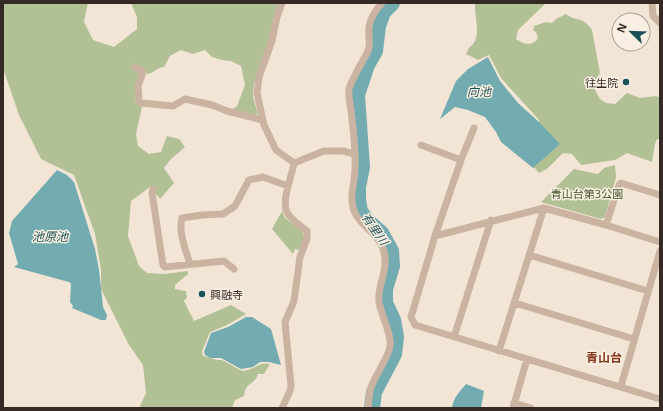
<svg xmlns="http://www.w3.org/2000/svg" width="663" height="411" font-family="'Open Sans','Noto Sans JP',sans-serif">
<style>
.green{fill:#b2c195}
.water{fill:#73acb0}
.lines{fill:none;stroke-linecap:round;stroke-linejoin:round}
.river{stroke:#73acb0;stroke-width:16}
.minor{stroke:#cab4a1;stroke-width:7}
.poi-dot{fill:#195256;stroke:#f9efe2;stroke-width:1.5}
.labels{text-anchor:middle;dominant-baseline:central;stroke-width:3;stroke-linejoin:round;paint-order:stroke}
.poi-label{font-size:11px;fill:#342924;stroke:#f9efe2;text-anchor:end}
.park-label{font-size:11px;fill:#425327;stroke:#f9efe2}
.water-label{font-size:12px;font-style:italic;fill:#195256;stroke:#f9efe2}
.neighbourhood-label{font-size:12px;font-weight:bold;fill:#86351a;stroke:#f9efe2}
</style>
<rect width="100%" height="100%" fill="#f2e5d6"/>
<path class="green" d="M3,3H88L84,22L93,40L114,47L137,29V17L131,3H278L269,43L254,84L253,97L258,114L255,115L232,110L237,106L245,85L241,66L231,61L222,60L212,57L205,50L193,54L181,50L170,56L164,67C157,67 155,73 147,74L145,69C135,77 134,90 136,102L142,107L136,134L138,146L149,154L161,152L167,136L179,139L185,147L170,160L164,168L174,183L160,199L150,187L131,201L128,236L139,266L147,273L164,274L188,271V274L175,285V289L186,291L187,297L184,301L194,321L231,305L246,314L227,325L210,332L202,351L203,356L217,360H222L242,371C245,371 248,370 251,369C258,366 261,362 270,364L264,374H258C254,386 246,381 244,396L235,400L232,408H139L146,393L143,365L129,345L101,289V270L95,234L74,175L41,159L19,115L4,71L3,64Z
M475,3H546L518,30L516,39C523,44 532,47 538,38L536,32L533,30L534,26L546,22L552,23L556,19L566,14C576,22 583,16 592,30L600,73L594,84V88L600,99L606,103L615,104L627,93L640,98L656,96L660,98V139H657L655,144L652,162L627,153L615,160L581,165L572,154L563,153L547,169L539,173L534,167L537,127L539,120L501,78L489,55L478,60L466,54C469,45 472,47 475,41C480,29 474,16 475,3Z
M615,165L616,177L605,217L601,219L541,202L574,169L598,174L604,168Z
M282,211L285,218L300,229L303,233L304,238L299,250L295,249L293,254L272,229Z"/>
<path class="water" d="M488,57L500,81L518,103L539,122L560,144L533,168L501,142L496,132L485,117L468,110L455,107L440,119L456,81L468,69Z
M57,170L67,175L74,182L95,249L99,270L103,307L107,315L106,320H101L72,308L73,306L70,302L71,284L69,282L14,267L18,264L9,233L12,221Z
M246,317H252L271,329L281,365L269,362H260L253,367L241,369L221,358H210L205,355L204,352L211,333L228,327Z
M466,384L484,391L481,408H452C453,398 460,391 466,384Z"/>
<g class="lines">
<path class="river" d="M372,408L374,392L394,354L396,337L393,320L385,303V289L392,266L391,251L381,233L366,220L360,211L358,200V187L362,167L357,95L367,65L375,51L378,26L383,12L392,3"/>
<path class="minor" d="M652,3L653,16L660,23
M135,67L143,72L138,86L139,101L141,103L173,106L185,99L212,105L227,111L262,120
M474,128L461,160L435,236L411,317L415,325L660,399
M421,145L461,160
M294,163L324,151H343L355,154
M153,189L152,193L163,265L165,267L224,261L234,269
M606,225L619,185L621,183L660,195
M435,236L544,208L606,225L660,242
M529,255L648,291
M190,264C186,251 178,232 182,218L202,215L223,214L235,206L249,180L263,177L288,186
M515,303L634,339
M454,337L491,220
M499,351L544,208
M621,386L660,251
M514,403L531,408
M282,408L290,391L291,386L285,322L294,301L300,257L307,239V231C301,226 293,221 288,214C280,203 292,176 294,163L276,150L264,125L257,93L259,77L272,41L277,17L282,3
M368,408C369,401 369,393 371,387C375,376 389,356 390,346C392,335 381,315 379,302C377,288 386,275 385,260C385,236 364,231 355,213C348,198 355,183 355,168C356,149 353,129 351,110C350,104 348,95 349,89C352,79 363,61 368,51C371,43 368,37 369,28C369,20 377,8 382,3
M513,408L527,359"/>
</g>
<g class="poi-dot">
<circle cx="626" cy="82" r="4"/>
<circle cx="202" cy="294" r="4"/>
</g>
<g class="labels">
<g class="poi-label">
<text x="618" y="82">往生院</text>
<text x="210" y="294" text-anchor="start">興融寺</text>
</g>
<g class="park-label">
<text x="587" y="193">青山台第3公園</text>
</g>
<g class="water-label">
<text x="479" y="91">向池</text>
<text transform="translate(375 229) rotate(55)">有里川</text>
<text x="50" y="236">池原池</text>
</g>
<g class="neighbourhood-label">
<text x="604" y="357">青山台</text>
</g>
</g>
<rect width="663" height="411" fill="none" stroke="#342924" stroke-width="8"/>
<g transform="translate(631 32) rotate(293)"><circle r="19" fill="#f9efe2" stroke="#aaa096"/>
<path d="M0-3L7 15L0 10L-7 15Z" fill="#195256"/>
<text y="-6" font-size="11" font-weight="bold" text-anchor="middle" fill="#342924">N</text>
</g>
</svg>
